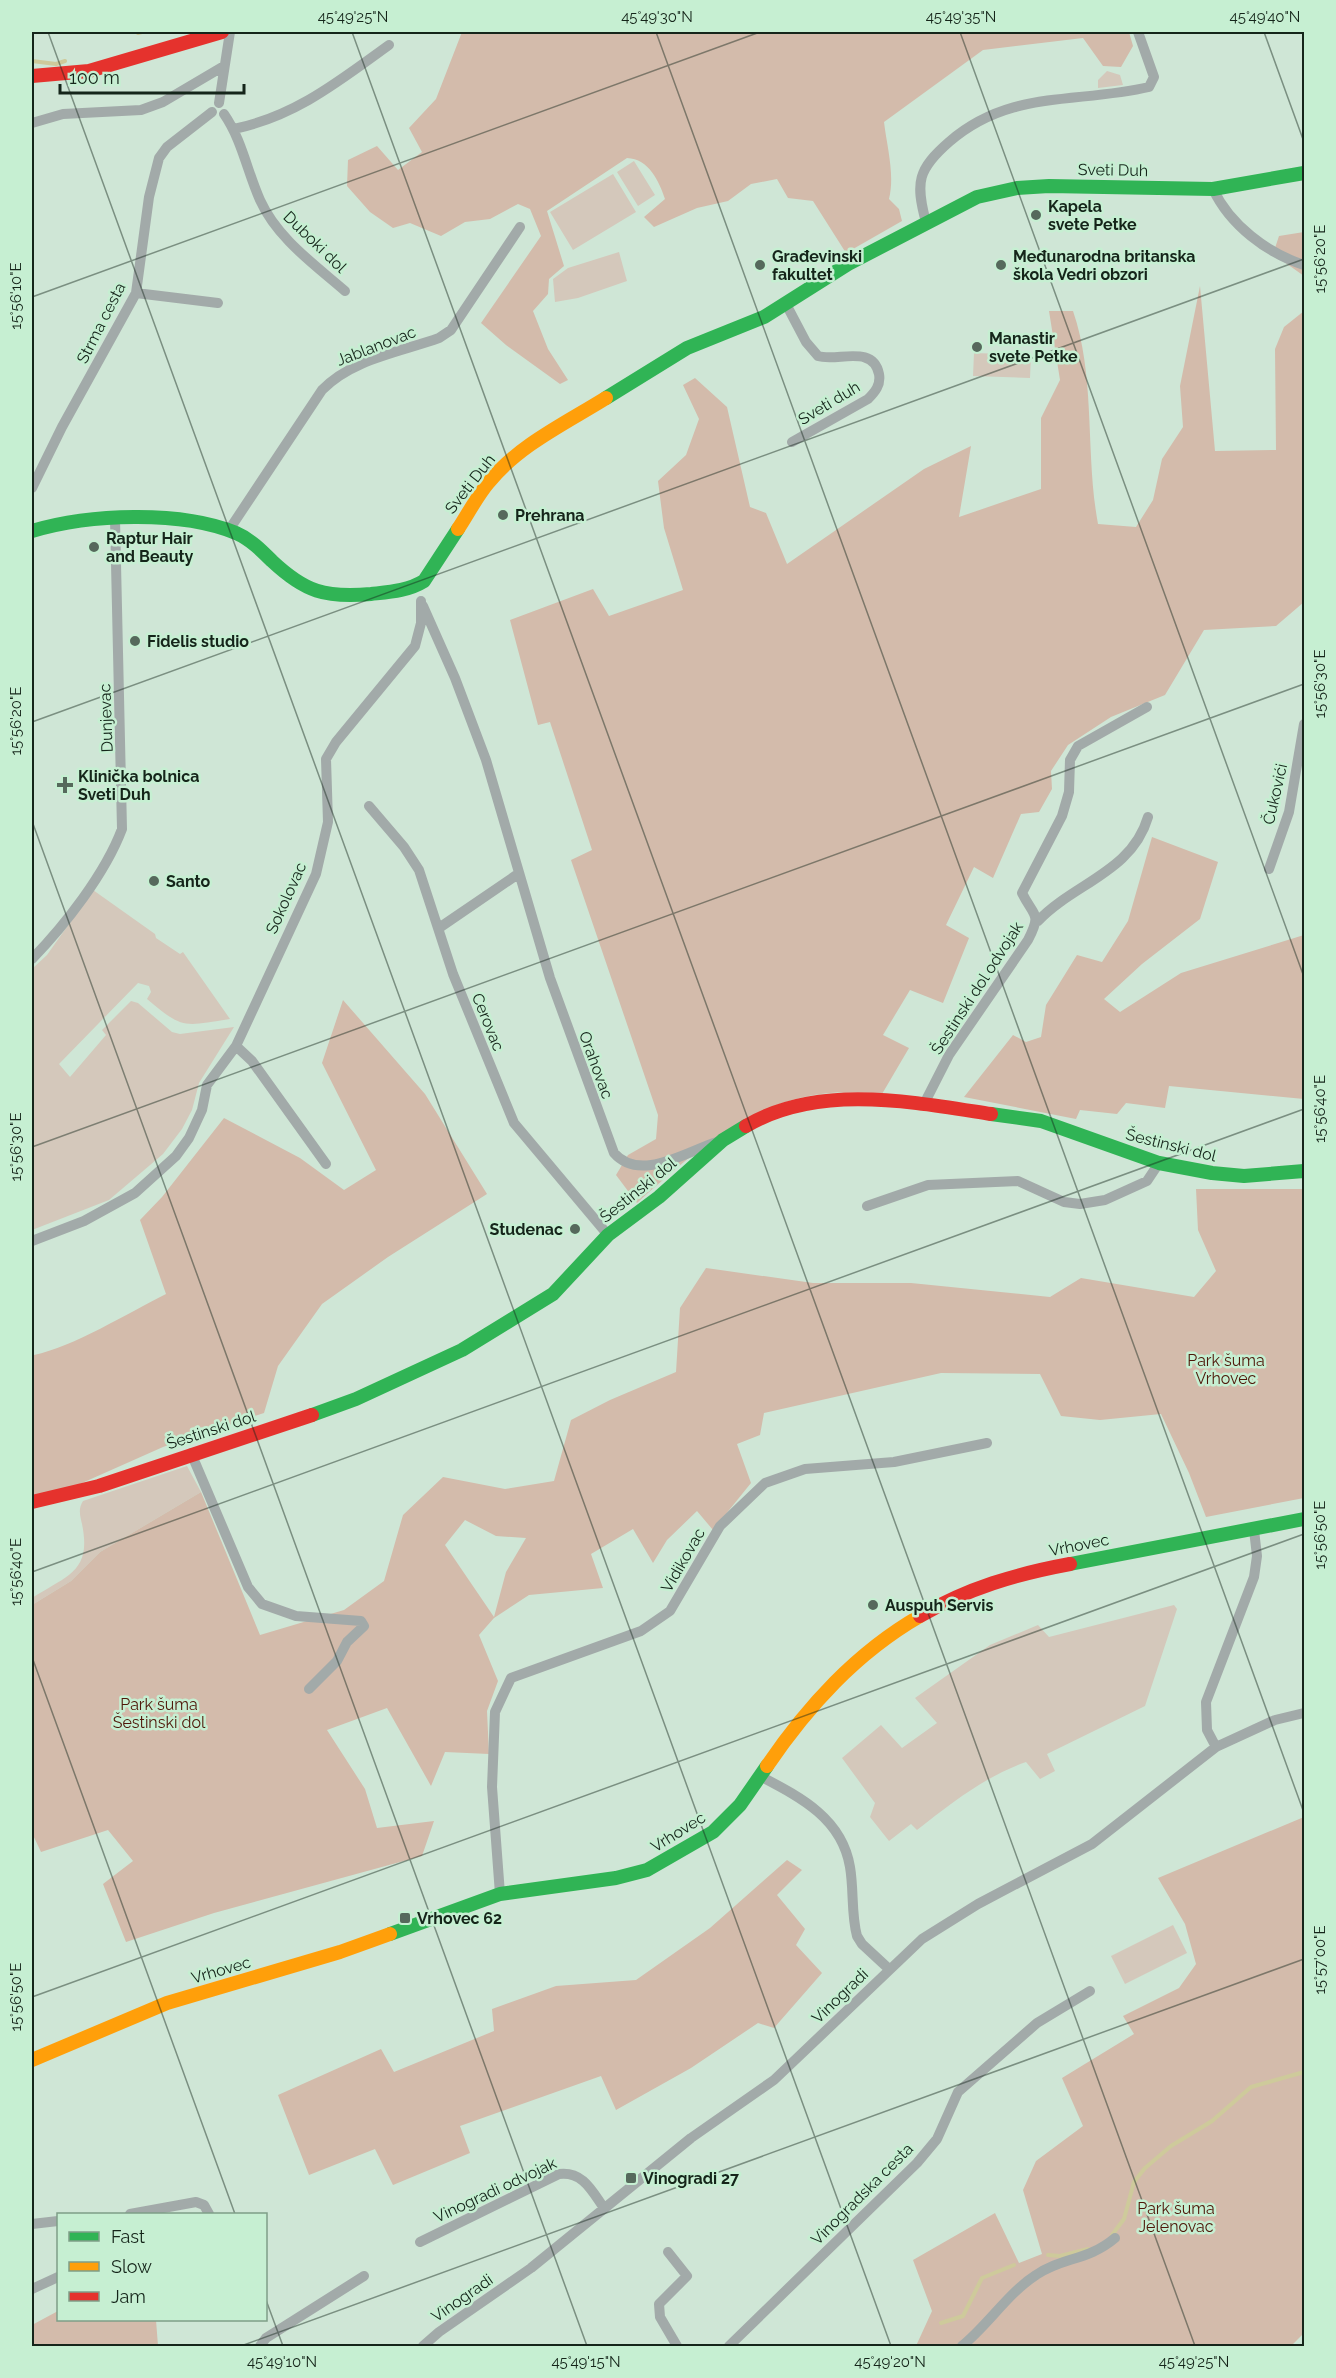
<svg xmlns="http://www.w3.org/2000/svg" width="1336" height="2378" font-family="Raleway,sans-serif">
<style>
.green{fill:#d4c8bb}
.forest{fill:#d3bbab;fill-rule:evenodd}
.lines{fill:none;stroke-linecap:round;stroke-linejoin:round}
.stream{stroke:#ceca9b;stroke-width:4}
.street{stroke:#a2aaa9;stroke-width:10}
.fast{stroke:#30b455;stroke-width:14}
.slow{stroke:#ff9f0a;stroke-width:14}
.jam{stroke:#e5322d;stroke-width:14}
.ticks{fill:none;stroke:#15251a;stroke-width:1.5;stroke-opacity:0.45}
.poi-dot{fill:#56695c;stroke:#c6efd2;stroke-width:2}
.labels{text-anchor:middle;dominant-baseline:central;stroke-width:5;stroke-linejoin:round;paint-order:stroke}
.street-label{font-size:16px;fill:#15251a;stroke:#c6efd2}
.poi-label{font-size:16px;font-weight:bold;fill:#15251a;stroke:#c6efd2;text-anchor:start}
.park-label{font-size:16px;fill:#4e1608;stroke:#c6efd2}
.neatline{fill:none;stroke:#15251a;stroke-width:2}
.ticks-label{font-size:15px;text-anchor:middle;fill:#15251a}
</style>
<rect width="100%" height="100%" fill="#cfe6d6"/>
<path class="green" d="M1107,71L1120,75L1123,85L1098,88V80Z
M634,161L655,195L638,206L617,172Z
M613,174L636,212L573,250L550,212Z
M619,252L627,281L578,298L555,302L553,279L568,268Z
M974,353L1031,355L1030,378L973,376Z
M93,890L155,934L156,938L180,954L183,952L230,1019C183,1026 184,1030 147,999L151,992L149,986L138,983L59,1064L70,1077L106,1035L102,1030L131,1001L138,1003L172,1032L180,1034L234,1027L199,1083L192,1110L182,1129L163,1154L109,1200L32,1230V969L47,955Z
M187,1466L201,1492L100,1552L71,1581L32,1605V1598C67,1575 92,1572 82,1524C80,1515 78,1509 83,1501Z
M1174,1605L1177,1609L1145,1706L1047,1754L1055,1771L1040,1779L1026,1762C984,1777 953,1802 917,1830L911,1824L889,1841L870,1817L875,1803L842,1758L881,1725L902,1748L937,1723L915,1698L990,1645L1038,1625L1049,1637Z
M1173,1925L1187,1953L1125,1984L1111,1956Z"/>
<path class="forest" d="M462,32H1129L1133,46L1121,67L1103,66L1083,38L983,50L884,122C887,147 895,175 889,199L899,209L902,221L846,253L813,201L788,198L777,179L751,184L728,201L697,208L654,227L644,217L665,199C659,181 649,159 627,158L547,211L564,266L549,279L548,294L533,311L548,349L568,380L560,384L506,345L481,323L541,236L530,209L518,204L490,219L465,222L441,236L410,223L393,228L370,212L347,186L348,160L377,146L398,170L422,152L409,128L436,99Z
M1304,232V276L1273,254L1279,236Z
M1200,286L1215,451L1276,450L1275,349L1284,327L1304,311V602L1276,626L1204,630L1165,695L1111,717L1068,745L1051,771L1052,789L1039,812L1021,814L993,878L974,867L946,925L969,938L943,1003L910,990L883,1035L909,1048L882,1094C774,1081 712,1136 637,1203L616,1175L628,1155L656,1139L658,1115L571,860L592,850L550,722L538,725L510,620L593,589L609,616L683,590L664,528L658,481L686,455L699,419L683,385L695,378L727,407L750,507L766,513L787,564L924,469L971,446L959,517L1041,489V418L1060,380L1049,311H1073C1096,378 1085,454 1098,524L1136,527L1153,500L1162,459L1183,427L1180,386Z
M1152,837L1218,862L1200,919L1142,964L1104,999L1120,1012L1181,973L1304,935V1099L1169,1086L1165,1108L1126,1103L1117,1114L1080,1110L1076,1119L964,1097L1013,1035L1026,1042L1041,1037L1046,1005L1077,955L1102,962L1128,921Z
M343,1000L425,1094L487,1194L388,1257L322,1304L278,1366L264,1413L163,1447L73,1487L32,1496V1349L34,1355C73,1347 128,1313 166,1294L140,1220L162,1197L224,1118L300,1158L344,1190L376,1170L322,1063Z
M1196,1189H1304V1498L1206,1517L1189,1473L1161,1414L1100,1420L1061,1416L1040,1374L941,1373L764,1413L760,1435L737,1444L751,1483L713,1530L697,1511L667,1540L653,1563L633,1529L591,1554L603,1588L529,1595L494,1618L479,1635L498,1681L487,1711L489,1754L445,1752L431,1786L387,1708L327,1730L365,1789L377,1828L434,1821L422,1856L214,1913L126,1942L103,1884L133,1861L108,1830L41,1852L32,1833V1605L71,1581L100,1552L201,1492L260,1635L344,1610L384,1581L403,1515L443,1477L505,1489L554,1481L571,1420L610,1400L676,1372L680,1308L706,1268L813,1283H911L1050,1297L1081,1278L1194,1297L1216,1271L1198,1230ZM465,1520L496,1536L526,1538L506,1572L494,1617L445,1545Z
M1304,1817V2333L1291,2346H916L932,2311L913,2260L995,2213L1019,2263L1042,2254L1023,2190L1036,2161L1083,2126L1062,2078L1134,2034L1123,2016L1179,1988L1196,1964L1185,1924L1158,1878Z
M787,1860L802,1870L777,1895L805,1929L796,1945L822,1973L774,2028L758,2023L691,2068L616,2110L601,2076L460,2126L470,2153L393,2185L375,2149L309,2175L278,2095L381,2049L394,2072L494,2031L492,2009L556,1986L636,1980L710,1928Z
M58,2311V2320H156L158,2346H32V2325Z"/>
<g class="lines">
<path class="stream" d="M138,33L142,32
M32,61L56,64L65,61
M1112,2235L1124,2219L1134,2182L1145,2168L1171,2146L1212,2121L1251,2087L1304,2072
M1048,2255L1060,2256L1088,2249
M941,2323L963,2316L982,2278L1014,2265"/>
<path class="street" d="M219,103L230,32
M224,114C242,140 247,171 260,200C277,238 314,264 345,291
M32,123L63,114L141,110L163,102L224,66
M234,129C296,116 339,81 389,45
M1213,189C1230,225 1267,253 1304,265
M926,222C915,182 918,169 949,142C1010,89 1076,104 1149,87L1154,77L1138,32
M136,293L218,303
M786,304L806,342L818,356C837,362 873,344 879,374C881,385 875,392 868,399L792,442
M32,488L62,427L136,293L149,197L159,158L167,147L212,112
M229,530L322,390C352,359 400,352 439,338L451,330L520,227
M423,606L455,678L486,760L550,978L614,1153C640,1183 687,1151 717,1142
M369,806L404,847L419,870L453,974L514,1123L608,1235
M1269,869L1289,812L1304,724
M1038,921C1074,883 1132,872 1148,817
M439,928L518,874
M32,959C65,925 105,874 122,829L115,519
M236,1046L252,1061L326,1164
M924,1104L949,1055L1028,940C1042,913 1034,917 1022,893L1062,816L1069,792L1070,760L1078,746L1147,707
M867,1206L928,1185L1018,1181L1064,1202L1080,1204L1105,1200L1147,1181L1159,1163
M32,1241L84,1221L135,1193L176,1156L189,1138L202,1110L207,1085L236,1046L316,874L328,822L326,759L336,742L415,646L421,623V601
M191,1453L248,1587L262,1604L296,1616L361,1621L364,1626L347,1642L337,1661L309,1689
M1216,1747L1207,1730L1206,1702L1254,1577L1257,1556L1254,1530
M760,1776C800,1797 842,1818 850,1867C854,1890 851,1914 857,1936L862,1944L889,1969
M500,1894L492,1787L495,1712L511,1678L641,1631L670,1611L720,1526L765,1483L805,1469L894,1462L987,1443
M130,2214L196,2202L204,2205L209,2214
M32,2224L58,2221
M420,2242L559,2174C583,2171 592,2191 604,2208
M668,2252L687,2276L659,2304L660,2317L677,2346
M32,2289L58,2277
M260,2346L266,2338L364,2276
M423,2346L439,2332L531,2268L691,2138L774,2080L922,1939L978,1904L1092,1844L1216,1747L1275,1720L1304,1713
M729,2346L917,2163L937,2139L958,2092L1037,2023L1090,1991
M962,2346C988,2325 1008,2293 1036,2275C1062,2257 1088,2261 1115,2238"/>
<path class="fast" d="M606,398L687,348L764,317L848,264L977,197L1017,188L1049,186L1213,189L1304,173
M32,531C89,514 180,510 236,533C250,539 261,550 272,561C305,592 325,598 371,594C389,592 408,591 424,581L458,529
M991,1114L1041,1121L1159,1163L1212,1173L1244,1176L1304,1171
M312,1415L356,1399L462,1350L553,1294L608,1235L659,1197L723,1140L746,1126
M1070,1564L1304,1519
M390,1934L500,1894L616,1878L647,1870L713,1832L740,1805L767,1766"/>
<path class="slow" d="M458,529C468,514 477,496 489,482C519,445 566,423 606,398
M767,1766C808,1706 856,1653 920,1616
M32,2060L167,2003L340,1952L390,1934"/>
<path class="jam" d="M32,76L89,71L222,32
M746,1126C819,1083 913,1102 991,1114
M32,1502L99,1486L312,1415
M920,1616C968,1588 1016,1574 1070,1564"/>
</g>
<path class="ticks" d="M48,32L891,2346M352,32L1195,2346M656,32L1304,1813M960,32L1304,977M1264,32L1304,142M32,297L760,32M32,722L1304,259M32,821L587,2346M32,1147L1304,684M32,1572L1304,1109M32,1657L235,2214M32,1997L1304,1534M266,2300L283,2346M241,2346L1304,1959"/>
<g class="poi-dot">
<circle cx="1036" cy="215" r="6"/>
<circle cx="760" cy="265" r="6"/>
<circle cx="1001" cy="265" r="6"/>
<circle cx="977" cy="347" r="6"/>
<circle cx="503" cy="515" r="6"/>
<circle cx="94" cy="547" r="6"/>
<circle cx="135" cy="641" r="6"/>
<path d="M62 776h6v6h6v6h-6v6h-6v-6h-6v-6h6z"/>
<circle cx="154" cy="881" r="6"/>
<circle cx="575" cy="1229" r="6"/>
<circle cx="873" cy="1605" r="6"/>
<rect x="399" y="1912" width="12" height="12" rx="3"/>
<rect x="625" y="2172" width="12" height="12" rx="3"/>
</g>
<g class="labels">
<g class="street-label">
<text transform="translate(1113 170) rotate(1)">Sveti Duh</text>
<text transform="translate(315 242) rotate(44)">Duboki dol</text>
<text transform="translate(101 323) rotate(-63)">Strma cesta</text>
<text transform="translate(376 346) rotate(-21)">Jablanovac</text>
<text transform="translate(829 403) rotate(-31)">Sveti duh</text>
<text transform="translate(470 484) rotate(-52)">Sveti Duh</text>
<text transform="translate(106 718) rotate(-92)">Dunjevac</text>
<text transform="translate(1275 794) rotate(-77)">Čukovići</text>
<text transform="translate(286 898) rotate(-66)">Sokolovac</text>
<text transform="translate(977 988) rotate(-57)">Šestinski dol odvojak</text>
<text transform="translate(488 1022) rotate(68)">Cerovac</text>
<text transform="translate(596 1065) rotate(70)">Orahovac</text>
<text transform="translate(1171 1145) rotate(14)">Šestinski dol</text>
<text transform="translate(638 1190) rotate(-39)">Šestinski dol</text>
<text transform="translate(211 1430) rotate(-18)">Šestinski dol</text>
<text transform="translate(1079 1545) rotate(-11)">Vrhovec</text>
<text transform="translate(683 1560) rotate(-60)">Vidikovac</text>
<text transform="translate(678 1832) rotate(-32)">Vrhovec</text>
<text transform="translate(221 1970) rotate(-16)">Vrhovec</text>
<text transform="translate(840 1996) rotate(-44)">Vinogradi</text>
<text transform="translate(495 2190) rotate(-25)">Vinogradi odvojak</text>
<text transform="translate(862 2194) rotate(-45)">Vinogradska cesta</text>
<text transform="translate(462 2298) rotate(-35)">Vinogradi</text>
</g>
<g class="poi-label">
<text x="1048" y="206">Kapela<tspan x="1048" dy="18">svete Petke</tspan></text>
<text x="772" y="256">Građevinski<tspan x="772" dy="18">fakultet</tspan></text>
<text x="1013" y="256">Međunarodna britanska<tspan x="1013" dy="18">škola Vedri obzori</tspan></text>
<text x="989" y="338">Manastir<tspan x="989" dy="18">svete Petke</tspan></text>
<text x="515" y="515">Prehrana</text>
<text x="106" y="538">Raptur Hair<tspan x="106" dy="18">and Beauty</tspan></text>
<text x="147" y="641">Fidelis studio</text>
<text x="78" y="776">Klinička bolnica<tspan x="78" dy="18">Sveti Duh</tspan></text>
<text x="166" y="881">Santo</text>
<text x="563" y="1229" text-anchor="end">Studenac</text>
<text x="885" y="1605">Auspuh Servis</text>
<text x="417" y="1918">Vrhovec 62</text>
<text x="643" y="2178">Vinogradi 27</text>
</g>
<g class="park-label">
<text x="1226" y="1360">Park šuma<tspan x="1226" dy="18">Vrhovec</tspan></text>
<text x="159" y="1704">Park šuma<tspan x="159" dy="18">Šestinski dol</tspan></text>
<text x="1176" y="2208">Park šuma<tspan x="1176" dy="18">Jelenovac</tspan></text>
</g>
</g>
<rect width="1336" height="2378" fill="none" stroke="#c6efd2" stroke-width="66"/>
<rect x="57" y="2213" width="210" height="108" fill="#c6efd2" stroke="#7f9e88" stroke-width="1.5"/>
<rect x="69" y="2232" width="30" height="9" fill="#30b455" stroke="#7f9e88" stroke-width="1.5"/>
<text x="111" y="2243" font-size="18" fill="#15251a">Fast</text>
<rect x="69" y="2262" width="30" height="9" fill="#ff9f0a" stroke="#7f9e88" stroke-width="1.5"/>
<text x="111" y="2273" font-size="18" fill="#15251a">Slow</text>
<rect x="69" y="2292" width="30" height="9" fill="#e5322d" stroke="#7f9e88" stroke-width="1.5"/>
<text x="111" y="2303" font-size="18" fill="#15251a">Jam</text>
<path d="M60 84v9h184v-9" fill="none" stroke="#15251a" stroke-width="3"/>
<text x="69" y="84" font-size="18" fill="#15251a" stroke="#c6efd2" stroke-width="4.5" paint-order="stroke">100 m</text>
<rect x="33" y="33" width="1270" height="2312" class="neatline"/>
<g class="ticks-label">
<text x="353" y="22">45°49'25"N</text>
<text x="657" y="22">45°49'30"N</text>
<text x="961" y="22">45°49'35"N</text>
<text x="1265" y="22">45°49'40"N</text>
<text transform="translate(1320 259) rotate(-90)" y="5">15°56'20"E</text>
<text transform="translate(16 296) rotate(-90)" y="5">15°56'10"E</text>
<text transform="translate(1320 684) rotate(-90)" y="5">15°56'30"E</text>
<text transform="translate(16 721) rotate(-90)" y="5">15°56'20"E</text>
<text transform="translate(1320 1109) rotate(-90)" y="5">15°56'40"E</text>
<text transform="translate(16 1147) rotate(-90)" y="5">15°56'30"E</text>
<text transform="translate(1320 1535) rotate(-90)" y="5">15°56'50"E</text>
<text transform="translate(16 1572) rotate(-90)" y="5">15°56'40"E</text>
<text transform="translate(1320 1960) rotate(-90)" y="5">15°57'00"E</text>
<text transform="translate(16 1997) rotate(-90)" y="5">15°56'50"E</text>
<text x="282" y="2367">45°49'10"N</text>
<text x="586" y="2367">45°49'15"N</text>
<text x="890" y="2367">45°49'20"N</text>
<text x="1194" y="2367">45°49'25"N</text>
</g>
</svg>
